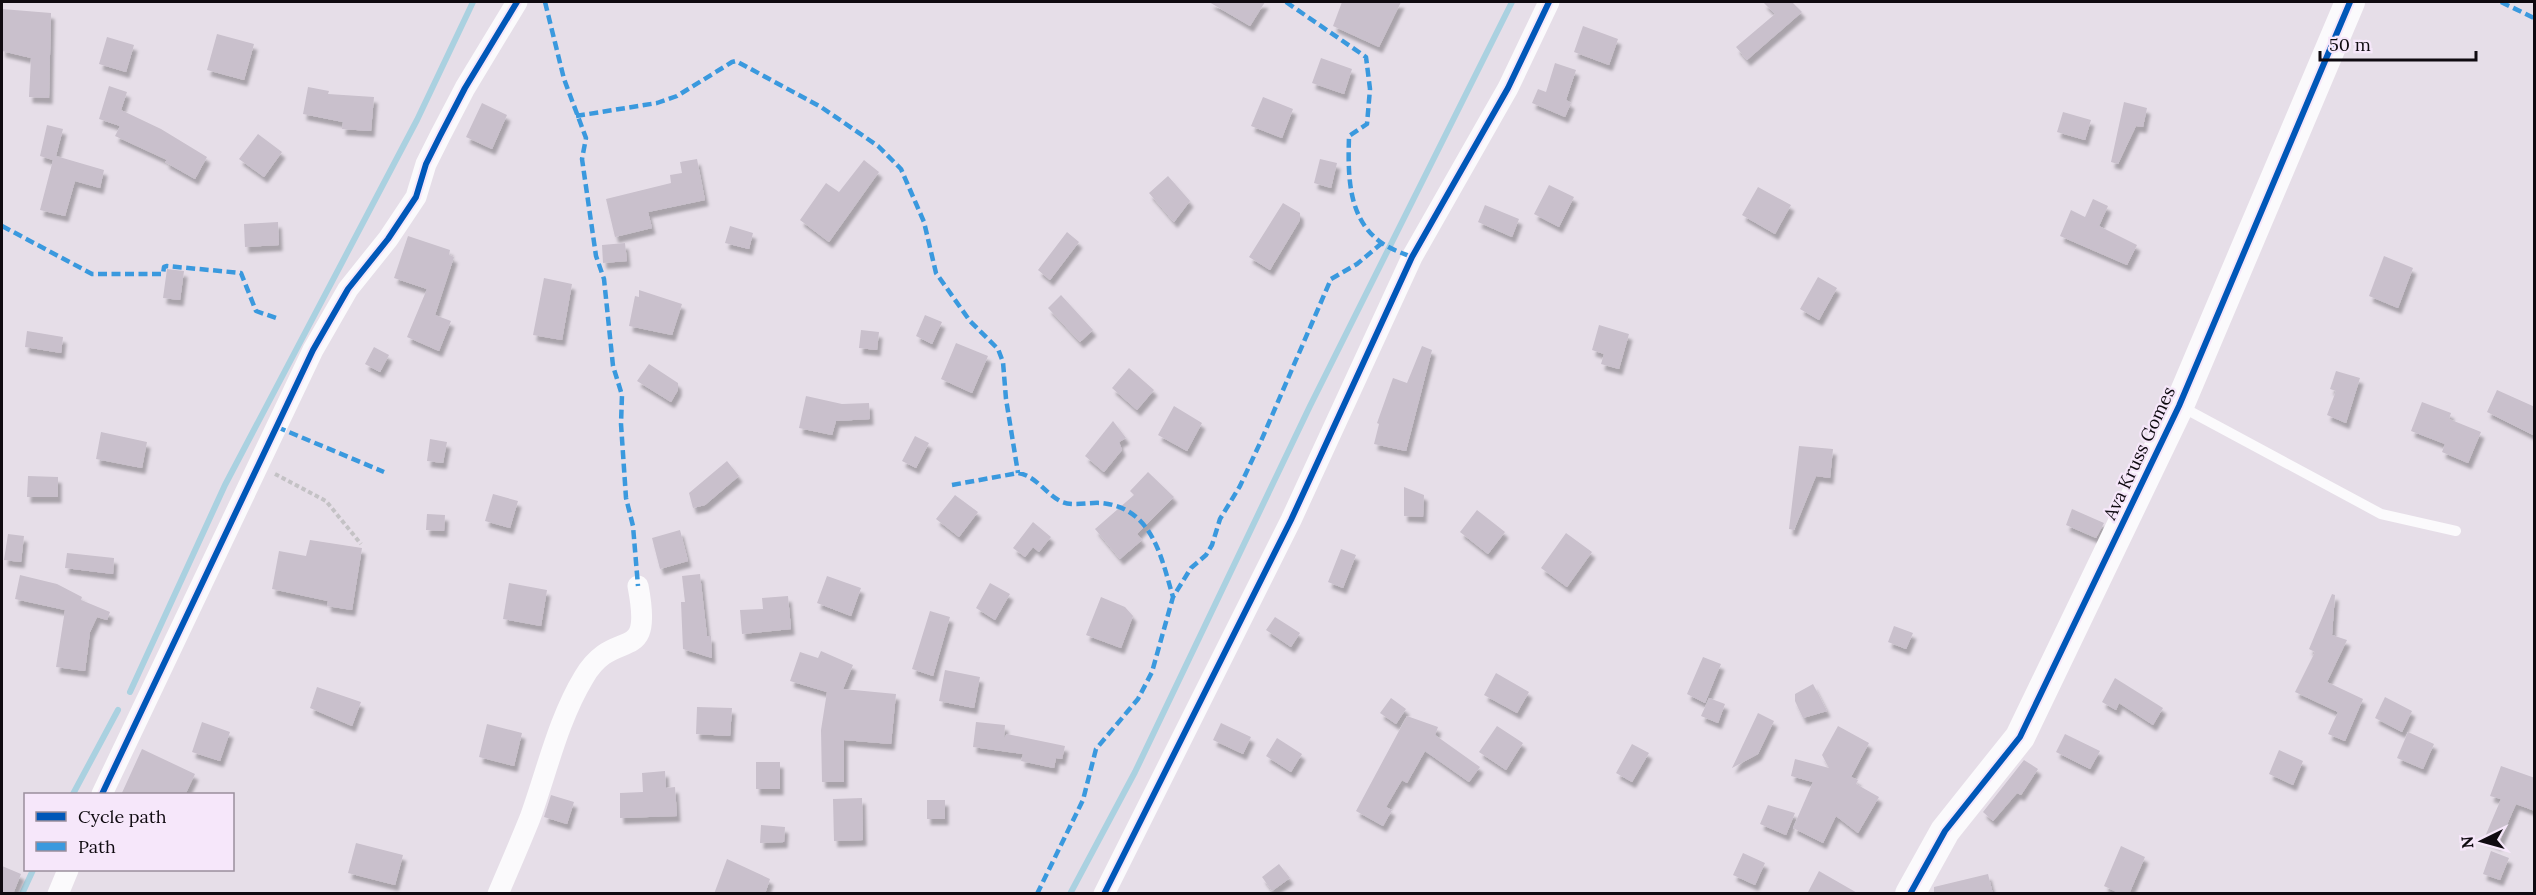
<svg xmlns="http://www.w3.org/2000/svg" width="2536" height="895" font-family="Lora,serif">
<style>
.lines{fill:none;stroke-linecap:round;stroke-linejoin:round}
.stream{stroke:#aad1e0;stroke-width:6}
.building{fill:#c9c0cc;filter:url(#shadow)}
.path{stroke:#c4c2c5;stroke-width:4;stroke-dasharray:4.5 3;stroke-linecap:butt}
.lane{stroke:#fbfafc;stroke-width:10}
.street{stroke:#fbfafc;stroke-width:21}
.secondary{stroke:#fbfafc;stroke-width:30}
.quiet{stroke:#3a99de;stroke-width:4.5;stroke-dasharray:9 4.5;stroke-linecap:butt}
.cycleway-casing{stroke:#f6e7fa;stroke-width:10}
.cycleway{stroke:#0057b8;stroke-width:6}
.labels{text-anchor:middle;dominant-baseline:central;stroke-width:4.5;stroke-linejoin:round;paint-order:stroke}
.street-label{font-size:18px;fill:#0f0a10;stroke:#f6e7fa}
</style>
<defs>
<filter id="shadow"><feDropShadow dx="3.5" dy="6" stdDeviation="1.5" flood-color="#0004"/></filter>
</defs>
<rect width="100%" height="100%" fill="#e6dee8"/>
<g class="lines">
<path class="stream" d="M130,692L225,485L417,120L473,2
M73,794L118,710
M22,894L33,870
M1070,894L1135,772L1310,406L1512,2"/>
</g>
<path class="building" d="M1209,2H1265L1250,26Z
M1342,2H1401L1379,47L1333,26Z
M1763,2H1792L1802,12L1747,60L1736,47L1775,14Z
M2,9L51,13L49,98L29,97L31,58L2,51Z
M1583,26L1618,39L1609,65L1574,52Z
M217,34L254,44L244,80L207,70Z
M107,37L134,45L126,72L99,64Z
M1321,58L1352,69L1344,94L1312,83Z
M1555,63L1576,70L1566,100L1571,103L1565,117L1532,103L1538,89L1546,92Z
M109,86L127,92L121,110L161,129L207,157L195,179L165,162L167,160L115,136L120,126L99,119Z
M308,87L329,91L328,94L374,97L371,131L342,129L343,122L303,114Z
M1263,97L1293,109L1282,138L1251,126Z
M2124,102L2147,108L2143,127L2136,126L2118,164L2111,162Z
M482,103L507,115L492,149L466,137Z
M2063,112L2091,120L2085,140L2057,132Z
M47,125L63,129L56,156L104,170L100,188L75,181L65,216L40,210L53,160L40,156Z
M258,134L282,152L264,177L239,159Z
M697,159L705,200L648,212L652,228L615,237L606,199L671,183L670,175L682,173L680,162Z
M1320,159L1337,163L1331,188L1314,183Z
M864,160L879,172L829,242L800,220L826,183L839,192Z
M1168,176L1190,201L1174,222L1149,193Z
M1549,185L1574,197L1559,227L1534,214Z
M1758,187L1791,205L1775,234L1742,215Z
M2093,199L2108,206L2099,226L2137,245L2127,265L2060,236L2071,210L2085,217Z
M1283,203L1300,213V220L1270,270L1249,257Z
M1485,205L1519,219L1512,237L1478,222Z
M278,222L279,245L245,247L244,224Z
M730,226L753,233L749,249L725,243Z
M1067,232L1079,242L1050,280L1038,270Z
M408,236L450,250L449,255L454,257L435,315L451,321L439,351L407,337L427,289L394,278Z
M625,243L627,261L603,263L602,245Z
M2384,256L2413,268L2398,308L2369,296Z
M167,269L184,271L180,300L163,298Z
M1818,277L1837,288L1819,320L1800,309Z
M544,278L572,284L562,340L533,335Z
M639,290L682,304L672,335L629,326L635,296L639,297Z
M1061,295L1093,330L1080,342L1048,308Z
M925,315L942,322L932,344L916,336Z
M1599,325L1629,334L1619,369L1601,364L1604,354L1592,350Z
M861,330L879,332L877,350L859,348Z
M27,331L63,337L61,353L25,347Z
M956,343L988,356L972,393L941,379Z
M1422,346L1432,350L1406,451L1374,444L1379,424L1377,423L1393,378L1407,383Z
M374,347L389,355L380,372L365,364Z
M649,364L678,383V390L671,402L637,381Z
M1129,368L1154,390L1137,410L1112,388Z
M2336,371L2360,378L2346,423L2327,415L2336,391L2330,389Z
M2497,390L2535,407V436L2487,412Z
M806,396L842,404L869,403L870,419L836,421L832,435L799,428Z
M2422,402L2451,413L2449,419L2481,432L2468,463L2442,452L2445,444L2411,431Z
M1174,406L1202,423L1187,451L1158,435Z
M1113,421L1126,438L1119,442L1122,450L1104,472L1085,456Z
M101,432L147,442L142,468L96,459Z
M915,436L929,443L916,468L902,461Z
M430,439L447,442L443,463L427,461Z
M1799,446L1833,449L1830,478L1816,476L1794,530L1789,529Z
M727,461L739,476L705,505L693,508L689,493Z
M1148,472L1174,497L1137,534L1142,540L1120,559L1095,529L1134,495L1130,491Z
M28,476L58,477V497H27Z
M1404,487L1424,495L1423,517L1404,516Z
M493,494L518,501L510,528L485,521Z
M955,495L978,512L959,537L936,519Z
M2072,509L2104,523L2096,538L2066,525Z
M1477,510L1505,532L1488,554L1460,532Z
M427,514L445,515L444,531L426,530Z
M1033,522L1051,537L1039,552L1033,547L1025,557L1013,548Z
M680,530L688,561L660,569L652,538Z
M1566,533L1592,552L1567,587L1541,568Z
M8,534L24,536L21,562L4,560Z
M310,540L362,548L352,610L327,606L328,601L272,589L279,551L306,556Z
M1341,549L1356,555L1343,588L1328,582Z
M67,553L114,558L113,574L65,568Z
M700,574L707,636H711L712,658L683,649L681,602H685L682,576Z
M20,575L57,584L82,597L81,600L110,612L107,620L97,617L90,632L85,671L56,667L65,610L15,599Z
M827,576L861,588L851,616L817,603Z
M509,583L547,590L541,626L503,619Z
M990,583L1010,594L995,620L976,608Z
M2332,594L2335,595L2332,635L2347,640L2327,682L2363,699L2345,741L2328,734L2338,712L2295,692L2315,652L2309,649Z
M788,596L791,629L742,634L740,610L763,609L762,598Z
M1101,597L1125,607L1133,616L1121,648L1086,635Z
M930,611L950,617L933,676L912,669Z
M1275,617L1300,633L1291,647L1266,630Z
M1894,626L1913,633L1906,649L1888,642Z
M821,651L853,665L843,689L896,694L891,744L844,740V782H822L821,730L827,692L790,681L800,652L818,658Z
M1703,657L1721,664L1705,703L1687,694Z
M945,670L980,677L974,708L939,701Z
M1496,673L1529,692L1517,713L1484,695Z
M2115,678L2163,708L2153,725L2119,703L2116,710L2102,702Z
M1813,684L1827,711L1803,718L1795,701V694Z
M317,687L361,702L352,726L310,708Z
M2385,697L2412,711L2402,732L2375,718Z
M1391,698L1406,709L1396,724L1380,713Z
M1709,698L1725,704L1718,723L1701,716Z
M697,707L732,708L730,736L696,734Z
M1758,713L1774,721L1758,754L1732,768Z
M1407,716L1438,727L1435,735L1480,767L1469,782L1425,751L1407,783L1402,780L1386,807L1392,810L1383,826L1356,811Z
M202,722L230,732L220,761L192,752Z
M976,722L1005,725L1004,738L1007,734L1065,746L1062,759L1056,758L1054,768L1021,761L1023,754L973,747Z
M1221,723L1251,737L1243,754L1213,740Z
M487,724L522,733L514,766L479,757Z
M1497,726L1523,743L1506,770L1479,752Z
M1838,726L1869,743L1851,777L1858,780L1856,784L1879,797L1858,833L1836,816L1823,843L1793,828L1813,782L1791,776L1795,759L1829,768L1822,755Z
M2408,732L2434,744L2423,769L2397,758Z
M2065,734L2100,751L2090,769L2056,752Z
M1277,738L1302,754L1291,772L1266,756Z
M1632,744L1649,753L1632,782L1616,773Z
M142,749L195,774L185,795H121Z
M2279,750L2303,761L2293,785L2269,774Z
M2024,760L2038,769L2021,795L2017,793L1993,821L1983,812Z
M756,762H780V789H756Z
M2501,766L2535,778V811L2516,804L2498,845L2484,839L2501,799L2490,796Z
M665,771L666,788L675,787L677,816L620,818V793L643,792L642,773Z
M551,795L574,802L567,824L544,817Z
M862,798L863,840L834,841L833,799Z
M927,800H945V819H927Z
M1768,805L1795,813L1786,835L1760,824Z
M761,825L785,827L784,842L760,843Z
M356,843L403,855L395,885L348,873Z
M2121,846L2145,857L2129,894H2121L2104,886Z
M2491,851L2509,858L2500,880L2483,874Z
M1743,853L1765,863L1755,885L1733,875Z
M727,859L770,879L765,894H714Z
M1279,864L1290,878L1272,891L1262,877Z
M2,866L21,874L13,894H2Z
M1819,871L1859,894H1807Z
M1988,874L1993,894H1934V887Z"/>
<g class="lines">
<path class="path" d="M275,474L326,501L361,544"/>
<path class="lane" d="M2182,407L2381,514L2456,531"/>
<path class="street" d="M102,794L313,350L348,289L388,239L416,197L426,164L440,136L465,88L517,2
M58,894L68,870
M498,894C509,868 520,843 530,818C547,771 558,720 584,677C615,624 654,669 638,586
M1104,894L1291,520L1412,257L1508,88L1549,2"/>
<path class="secondary" d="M1910,894L1945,831L2020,737L2179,406L2350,2"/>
<path class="quiet" d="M545,2L564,79L586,138L582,159L596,256L604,279L613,366L622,395L621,424L626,498L633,526L638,586
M1286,2L1366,57L1370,89L1367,124L1349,136C1348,174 1347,219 1382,243C1390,249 1402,253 1412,257
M2501,2L2534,18
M576,116L657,103L677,96L732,62L736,61L821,107L878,146L901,169L924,222L936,273L970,321L998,349L1003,362L1006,399L1018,473
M2,226L92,274H163L164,267L167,266L241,273L256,311L276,318
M277,427L384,472
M952,485L1018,473C1036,476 1044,492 1060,501C1072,507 1088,502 1101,503C1153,508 1161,557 1173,597
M1037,894L1083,800L1096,749L1138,699L1152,672L1173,597L1191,568L1206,555L1212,545L1220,519L1240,486L1261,441L1331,279L1357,264L1382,243"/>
<g class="cycleway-casing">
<path id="cycleway" d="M102,794L313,350L348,289L388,239L416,197L426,164L440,136L465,88L517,2
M1104,894L1291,520L1412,257L1508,88L1549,2
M1910,894L1945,831L2020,737L2179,406L2350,2"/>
</g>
<use href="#cycleway" class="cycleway"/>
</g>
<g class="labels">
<g class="street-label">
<text transform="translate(2139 453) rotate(-65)">Ava Kruss Gomes</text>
</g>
</g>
<rect width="2536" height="895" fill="none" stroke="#0f0a10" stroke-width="6"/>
<rect x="24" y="793" width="210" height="78" fill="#f6e7fa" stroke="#9a8f9c" stroke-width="1.5"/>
<rect x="36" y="812" width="30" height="9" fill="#0057b8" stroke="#9a8f9c" stroke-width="1.5"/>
<text x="78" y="823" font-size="18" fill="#0f0a10">Cycle path</text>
<rect x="36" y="842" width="30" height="9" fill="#3a99de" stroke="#9a8f9c" stroke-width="1.5"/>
<text x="78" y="853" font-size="18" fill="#0f0a10">Path</text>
<g transform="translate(2482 841) rotate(265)" stroke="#f6e7fa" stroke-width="4.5" paint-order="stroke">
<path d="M0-4.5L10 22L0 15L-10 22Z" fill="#0f0a10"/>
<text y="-9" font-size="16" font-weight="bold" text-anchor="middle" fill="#0f0a10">N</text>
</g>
<path d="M2320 51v9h156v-9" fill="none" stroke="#0f0a10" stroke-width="3"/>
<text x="2329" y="51" font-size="18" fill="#0f0a10" stroke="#f6e7fa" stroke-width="4.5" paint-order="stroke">50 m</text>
</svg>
